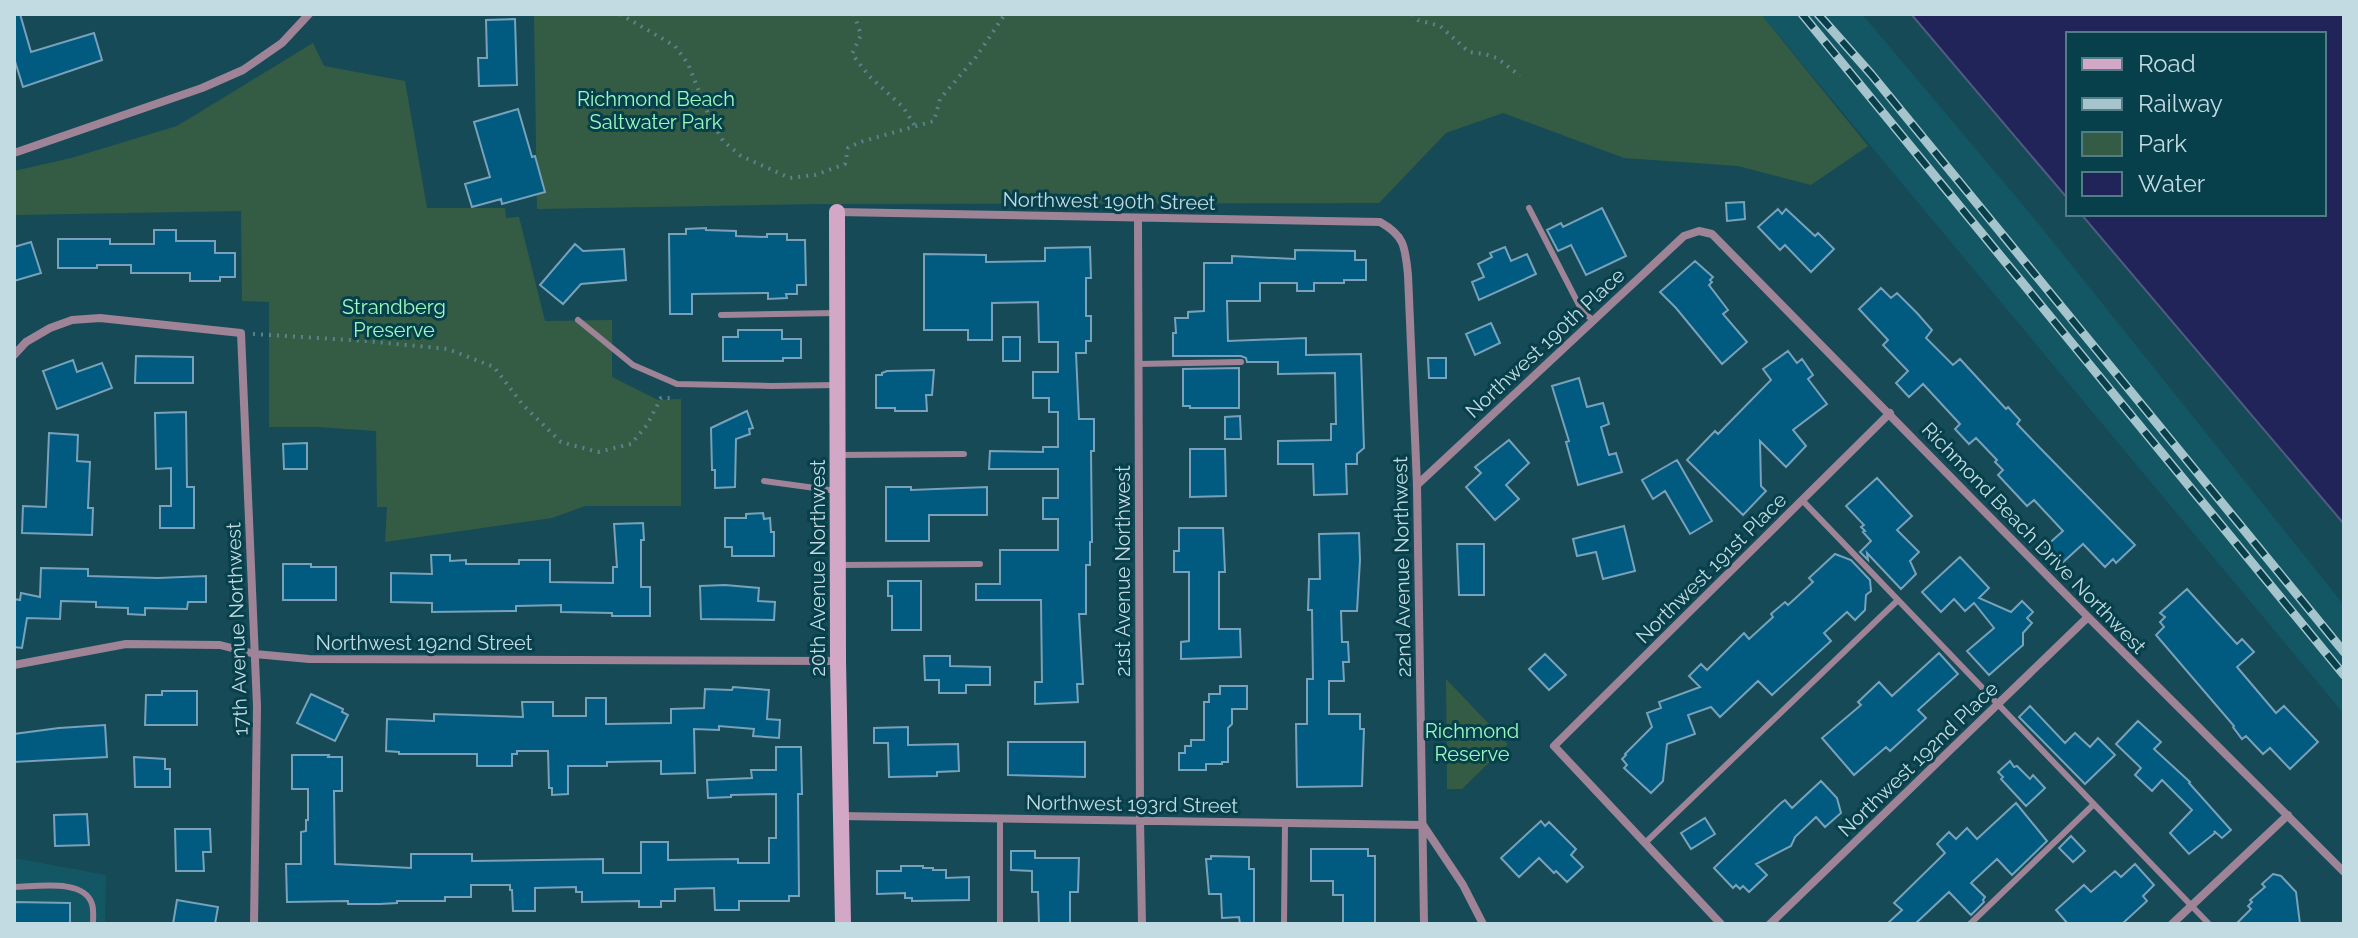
<svg xmlns="http://www.w3.org/2000/svg" width="2358" height="938" font-family="Raleway,sans-serif">
<style>
.built{fill:#135764}
.green{fill:#345c44}
.water{fill:#202459;stroke:#515b82;stroke-width:2}
.building{fill:#015b81;stroke:#79a1ba;stroke-width:2}
.lines{fill:none;stroke-linecap:round;stroke-linejoin:round}
.path{stroke:#58828c;stroke-width:4;stroke-dasharray:2 6;stroke-linecap:butt}
.lane{stroke:#9f8498;stroke-width:6}
.street{stroke:#9f8498;stroke-width:8}
.secondary{stroke:#d3a8c7;stroke-width:16}
.rail-casing{stroke:#a6c4cb;stroke-width:9}
.rail{stroke:#073f4b;stroke-width:6;stroke-dasharray:18;stroke-linecap:butt}
.labels{text-anchor:middle;dominant-baseline:central;stroke-width:6;stroke-linejoin:round;paint-order:stroke}
.park-label{font-size:20px;fill:#99fbbf;stroke:#073f4b}
.street-label{font-size:20px;fill:#c2dbe2;stroke:#073f4b}
</style>
<rect width="100%" height="100%" fill="#164a56"/>
<path class="built" d="M1761,14H1862L2033,217L2344,605V714Z
M14,858L106,875L105,924H14Z"/>
<path class="green" d="M534,14H1761L1868,146L1811,185L1738,166L1624,158L1503,113L1446,133L1379,203L818,204L537,209Z
M313,43L324,66L405,81L427,208H505L506,218L519,217L545,321L612,320V377L658,400L681,399V506H585L552,518L385,542L387,507H377L376,431L318,427H269V302L242,301L241,211L14,215V171L71,158L177,126Z
M1446,679L1508,744L1462,789H1447Z"/>
<path class="water" d="M1911,14H2344V524L2081,214H2324V34H2068V199Z"/>
<path class="building" d="M14,14H20L31,52L94,33L102,60L23,87L14,58Z
M515,19L517,85L479,86L478,58H487L486,20Z
M518,109L532,157L535,156L545,192L502,204L501,199L472,207L465,184L490,177L474,122Z
M1744,202L1745,219L1727,221L1726,203Z
M1602,208L1626,256L1586,275L1571,245L1558,251L1547,230L1561,223L1563,227Z
M1778,209L1782,214L1786,209L1815,236L1818,233L1834,249L1811,272L1785,245L1780,250L1758,227Z
M706,228V230L736,231V236L767,237V234H787V240H805L806,285H797V294H786L787,298L768,299V293L692,294V314H670L669,234H686V229Z
M154,230H176V241H215V253H235V277H220V281H190V273H131V265H97V268H58V239H110V244H154Z
M31,242L41,273L14,281V247Z
M575,244L583,251L624,249L626,280L581,284L563,304L540,285Z
M1090,247L1091,278H1086V316H1091V341H1086V353H1076L1079,419H1094V451H1091L1092,542H1090V565H1086V614H1079L1083,684H1077L1078,702L1035,704V682H1042L1041,600H976V584H1000V550H1058V519H1043V498H1058V469H989L990,451L1043,452V447H1058V412H1049V398H1033V372H1058V342H1039L1038,302L992,303V340H968V330H924V254L986,255V262L1045,261V248Z
M1505,247L1511,261L1527,254L1536,274L1479,300L1472,282L1484,277L1478,264L1492,257L1490,253Z
M1295,250L1355,251V260H1366V280H1344V283H1314V291H1297V283H1260V301H1227L1228,341L1306,338V355L1361,354L1364,448L1357,454V464H1346L1347,494L1314,495L1313,464H1278V441L1331,440V424H1336L1335,373L1278,374V362H1247L1246,358L1241,356H1173V333H1176L1175,318H1188V312L1204,311V263H1232V256L1295,259Z
M1695,261L1713,277L1710,280L1712,282L1709,285L1728,310L1723,314L1747,342L1722,364L1676,308L1660,292Z
M1881,288L1891,298L1897,293L1917,313L1932,330L1926,338L1953,365L1960,359L2006,409L2008,407L2020,420L2017,424L2040,448L2135,545L2116,563L2113,559L2105,567L2083,544L2061,564L2045,547L2063,531L2034,500L2027,506L1998,475L2003,470L1995,462L1997,460L1976,438L1969,444L1955,429L1960,424L1923,384L1909,397L1896,383L1908,371L1883,345L1888,340L1859,309Z
M1491,323L1500,343L1475,355L1466,334Z
M738,330H782V339H801V358H783V361H723V337H738Z
M1003,337H1020V361H1003Z
M1788,351L1797,363L1802,359L1813,375L1808,379L1827,404L1793,430L1806,446L1786,467L1760,441L1761,486L1766,491L1743,515L1687,460L1715,431L1718,434L1771,380L1763,369Z
M136,356L193,357V383H135Z
M1428,358H1446V378H1429Z
M73,360L77,372L102,363L112,388L57,409L43,371Z
M1239,368V408H1190V406H1183V369Z
M934,370L932,395H926L927,411H895V408H876V375H882V373L887,371Z
M1579,378L1587,407L1603,403L1609,424L1601,427L1609,455L1616,453L1622,472L1578,485L1566,442L1569,441L1552,386Z
M747,411L753,428L749,429L750,434L736,439L735,487L715,488V470H712L711,428Z
M186,412L187,487H194V528H160V506H171V468L156,469L155,413Z
M1240,416L1241,439H1225V417Z
M49,433L78,435L77,461L90,462L88,508H93L92,535L22,533L23,506L46,507Z
M1509,440L1529,463L1506,485L1519,499L1495,520L1466,487L1481,473L1475,467Z
M307,443V469H284L283,444Z
M1190,449H1225L1226,496L1190,497Z
M1677,460L1712,521L1690,534L1665,491L1653,499L1642,480Z
M1877,478L1912,516L1897,530L1919,552L1910,561L1916,574L1901,589L1867,553L1868,560L1860,552L1871,541L1863,532L1865,531L1861,527L1864,525L1846,506Z
M886,487H911V490L987,487V515H929V541H886Z
M763,513L764,519L770,518L771,532H774V556H732V547H725V518H746V514Z
M643,523L644,540H641V587H650V616H612V613L561,612V605L516,606V611L432,612V603L391,602V573L432,574L431,555H450V561L466,560V564H519V560H550V582L613,583V567H617L614,524Z
M1624,526L1635,571L1603,579L1596,552L1577,556L1573,539Z
M1179,528H1223L1225,572H1219V629H1240L1241,657L1181,659V642L1189,641V572H1174V551H1179Z
M1359,533L1360,560L1357,611H1341L1342,642H1348L1349,662H1343L1344,681H1329V714H1360V729H1364L1362,786L1297,787L1296,724H1307V679H1313L1312,610H1308L1309,579H1320L1319,534Z
M1457,544H1484V595H1459Z
M1835,554L1851,560L1870,580L1871,591L1866,595L1865,610L1855,620L1847,612L1824,633L1831,641L1772,695L1758,681L1720,717L1711,707L1688,715L1695,734L1667,744L1663,781L1651,793L1624,768L1627,765L1622,759L1626,755L1625,754L1652,727L1647,713L1661,708L1659,702L1700,687L1689,676L1701,664L1707,670L1744,633L1749,639L1773,617L1771,614L1785,602L1788,605L1813,582L1809,578Z
M1960,557L1989,588L1979,598L2011,612L2022,601L2033,612L2027,618L2032,623L2023,633V645L1989,675L1967,651L1994,628L1974,603L1965,611L1954,599L1941,612L1922,592Z
M283,564H311V567H336V600H283Z
M41,568L88,569V576L158,578L206,576V602H188L187,609L145,608V615L128,614V608L96,607V602L61,601L60,619L27,618L22,648L14,647V599L20,600L21,593L40,597Z
M888,581H921V630H892V596H888Z
M725,585L759,588L758,601L775,602L774,620L701,619L700,586Z
M2187,589L2237,644L2242,639L2254,652L2237,667L2276,713L2284,706L2318,742L2290,769L2270,748L2263,754L2246,736L2242,739L2233,727L2234,726L2156,635L2164,627L2160,622L2165,617L2160,613Z
M1939,653L1958,674L1918,710L1926,718L1890,751L1886,747L1854,775L1822,738L1861,705L1858,702L1879,682L1892,696Z
M1545,654L1566,675L1549,690L1529,669Z
M924,656H950V666L990,667V685H966V693H939V680H925Z
M1220,686H1247V709H1232V724L1228,728V762H1222V764H1206V770H1179V753H1185V746H1191V740H1204V702H1209V694H1220Z
M733,687L769,690L767,719L780,720L779,738L753,736L754,729L719,726V730L694,729L695,773L661,774V761L607,762V766H568V794L552,795V788H549L548,751H517V754H512V766H477V754H399V752L386,751L387,719L434,721V714L523,717L522,702H553V716H586V698H606V724L671,723V709L704,708L705,689L732,690Z
M162,691H197V725H145L146,695H162Z
M311,694L343,709L342,712L348,715L335,741L297,723Z
M2030,706L2065,743L2075,733L2090,747L2098,738L2115,755L2085,784L2019,717Z
M2138,721L2161,742L2154,749L2190,782L2189,783L2231,830L2222,838L2214,831L2215,833L2189,854L2170,833L2192,810L2162,780L2152,791L2135,775L2141,768L2116,744Z
M105,725L107,757L14,762V734L59,728Z
M908,727V745L958,744L959,771L937,772V776L889,777L888,743H874V728Z
M1008,742H1085V777L1008,775Z
M776,747H801L802,794H798L799,896H789V901H739V910H715L714,888L675,889V901H661V907H639V901L582,902V892H576V887L535,888V911H513L512,890H510V885H471V897H445V901H397V903L380,904H348V901L287,902L286,864H301V832L306,831V820H308V789H292V755H329L328,757H342V791H334L335,864L411,868V854H472V861L603,859V873H641V842H668V860L738,859V863H769V838H776V794L731,795V797L708,798L707,780L752,778L751,770H776Z
M134,757L165,759V769H170V787H135Z
M2010,761L2014,767L2017,766L2030,779L2033,775L2045,788L2026,806L2001,779L2003,777L1998,772Z
M1821,781L1837,798L1841,813L1825,827L1816,817L1795,837L1791,846L1756,864L1767,875L1749,892L1743,886L1740,889L1736,885L1733,888L1714,868L1781,803L1785,800L1792,808Z
M2016,803L2047,841L2012,875L1997,859L1971,883L1985,897L1983,900L1984,902L1971,915L1949,892L1915,924H1887L1902,910L1894,903L1945,853L1937,844L1949,832L1956,839L1967,828L1977,839Z
M87,814L89,845L55,846L54,815Z
M1705,818L1715,834L1691,849L1681,833Z
M1541,821L1545,826L1549,822L1576,849L1571,855L1583,867L1567,882L1556,871L1554,873L1539,858L1519,877L1501,858Z
M175,829H210L211,852H203L204,871H176Z
M2071,836L2085,851L2073,862L2059,848Z
M1311,849H1368V856H1375V924H1343V895H1333V881H1311Z
M1011,851H1035V858H1079L1078,892H1070V924H1039L1038,892H1032V871L1011,870Z
M1211,856L1249,857V869H1254V924H1240L1239,917L1222,918L1221,894H1209L1206,859H1211Z
M2135,864L2154,885L2143,896L2147,901L2122,924H2068L2056,910L2084,885L2091,892L2115,871L2121,877Z
M901,866H923V868H933V870H946V878L969,877V900L912,901V898H905V893L877,894V871H901Z
M2273,874L2281,876L2296,892L2300,924H2236L2251,909L2248,906L2252,902L2250,900L2265,887L2262,884Z
M177,900L218,907L215,924H173Z
M14,902L70,903V924H14Z"/>
<g class="lines">
<path class="path" d="M620,14L675,46L688,64L709,116L723,141L741,156L790,178L815,175L845,164L848,148L860,142L934,121L940,99L976,57L1005,14
M854,14L861,35L852,54L869,76L903,107L915,126
M1412,14L1418,20L1440,26L1469,52L1485,54L1497,58L1520,76
M253,334L366,341L448,349L494,367L523,405L561,442L598,452L631,444L647,425L661,398H675"/>
<path class="lane" d="M1529,208L1579,305L1584,313L1593,320
M721,315L837,313
M578,320L633,365L677,384L772,386L837,385
M1138,364L1241,362
M839,455L964,454
M764,481L837,491
M1802,500L2209,924
M841,565L980,564
M1000,819V924
M1645,843L1898,600
M14,887C35,887 84,878 92,904C94,910 93,918 93,924
M1284,924L1285,823
M1970,924L2094,804"/>
<path class="street" d="M14,153L202,88L243,70L282,43L309,14
M837,212L1380,222C1405,236 1405,247 1408,275L1417,485L1424,924
M1138,218L1140,820L1142,924
M14,355L26,342L50,328L72,320L100,318L241,333L257,706L254,924
M1417,485L1684,236L1699,231L1712,234L2088,617L2344,872
M14,665L126,644L220,645L255,654L309,659L838,661
M840,816L1423,825L1463,885L1483,924
M1721,924L1554,746L1890,413
M1770,924L2088,617
M2172,924L2288,815"/>
<path class="secondary" d="M837,212L838,661L843,924"/>
<g class="rail-casing">
<path id="rail" d="M1802,14L2344,675
M1818,14L1871,74L2344,652"/>
</g>
<use href="#rail" class="rail"/>
</g>
<g class="labels">
<g class="park-label">
<text x="656" y="99">Richmond Beach<tspan x="656" dy="23">Saltwater Park</tspan></text>
<text x="394" y="307">Strandberg<tspan x="394" dy="23">Preserve</tspan></text>
<text x="1472" y="731">Richmond<tspan x="1472" dy="23">Reserve</tspan></text>
</g>
<g class="street-label">
<text transform="translate(1109 201) rotate(1)">Northwest 190th Street</text>
<text transform="translate(1545 343) rotate(-43)">Northwest 190th Place</text>
<text transform="translate(2034 538) rotate(46)">Richmond Beach Drive Northwest</text>
<text transform="translate(1402 567) rotate(-91)">22nd Avenue Northwest</text>
<text transform="translate(818 568) rotate(-90)">20th Avenue Northwest</text>
<text transform="translate(1711 568) rotate(-45)">Northwest 191st Place</text>
<text transform="translate(1123 571) rotate(-90)">21st Avenue Northwest</text>
<text transform="translate(237 629) rotate(-92)">17th Avenue Northwest</text>
<text x="424" y="643">Northwest 192nd Street</text>
<text transform="translate(1918 759) rotate(-44)">Northwest 192nd Place</text>
<text transform="translate(1132 804) rotate(1)">Northwest 193rd Street</text>
</g>
</g>
<rect width="2358" height="938" fill="none" stroke="#c2dbe2" stroke-width="32"/>
<rect x="2066" y="32" width="260" height="184" fill="#073f4b" stroke="#527d87" stroke-width="2"/>
<rect x="2082" y="58" width="40" height="12" fill="#d3a8c7" stroke="#527d87" stroke-width="2"/>
<text x="2138" y="72" font-size="24" fill="#c2dbe2">Road</text>
<rect x="2082" y="98" width="40" height="12" fill="#a6c4cb" stroke="#527d87" stroke-width="2"/>
<text x="2138" y="112" font-size="24" fill="#c2dbe2">Railway</text>
<rect x="2082" y="132" width="40" height="24" fill="#345c44" stroke="#527d87" stroke-width="2"/>
<text x="2138" y="152" font-size="24" fill="#c2dbe2">Park</text>
<rect x="2082" y="172" width="40" height="24" fill="#202459" stroke="#527d87" stroke-width="2"/>
<text x="2138" y="192" font-size="24" fill="#c2dbe2">Water</text>
</svg>
